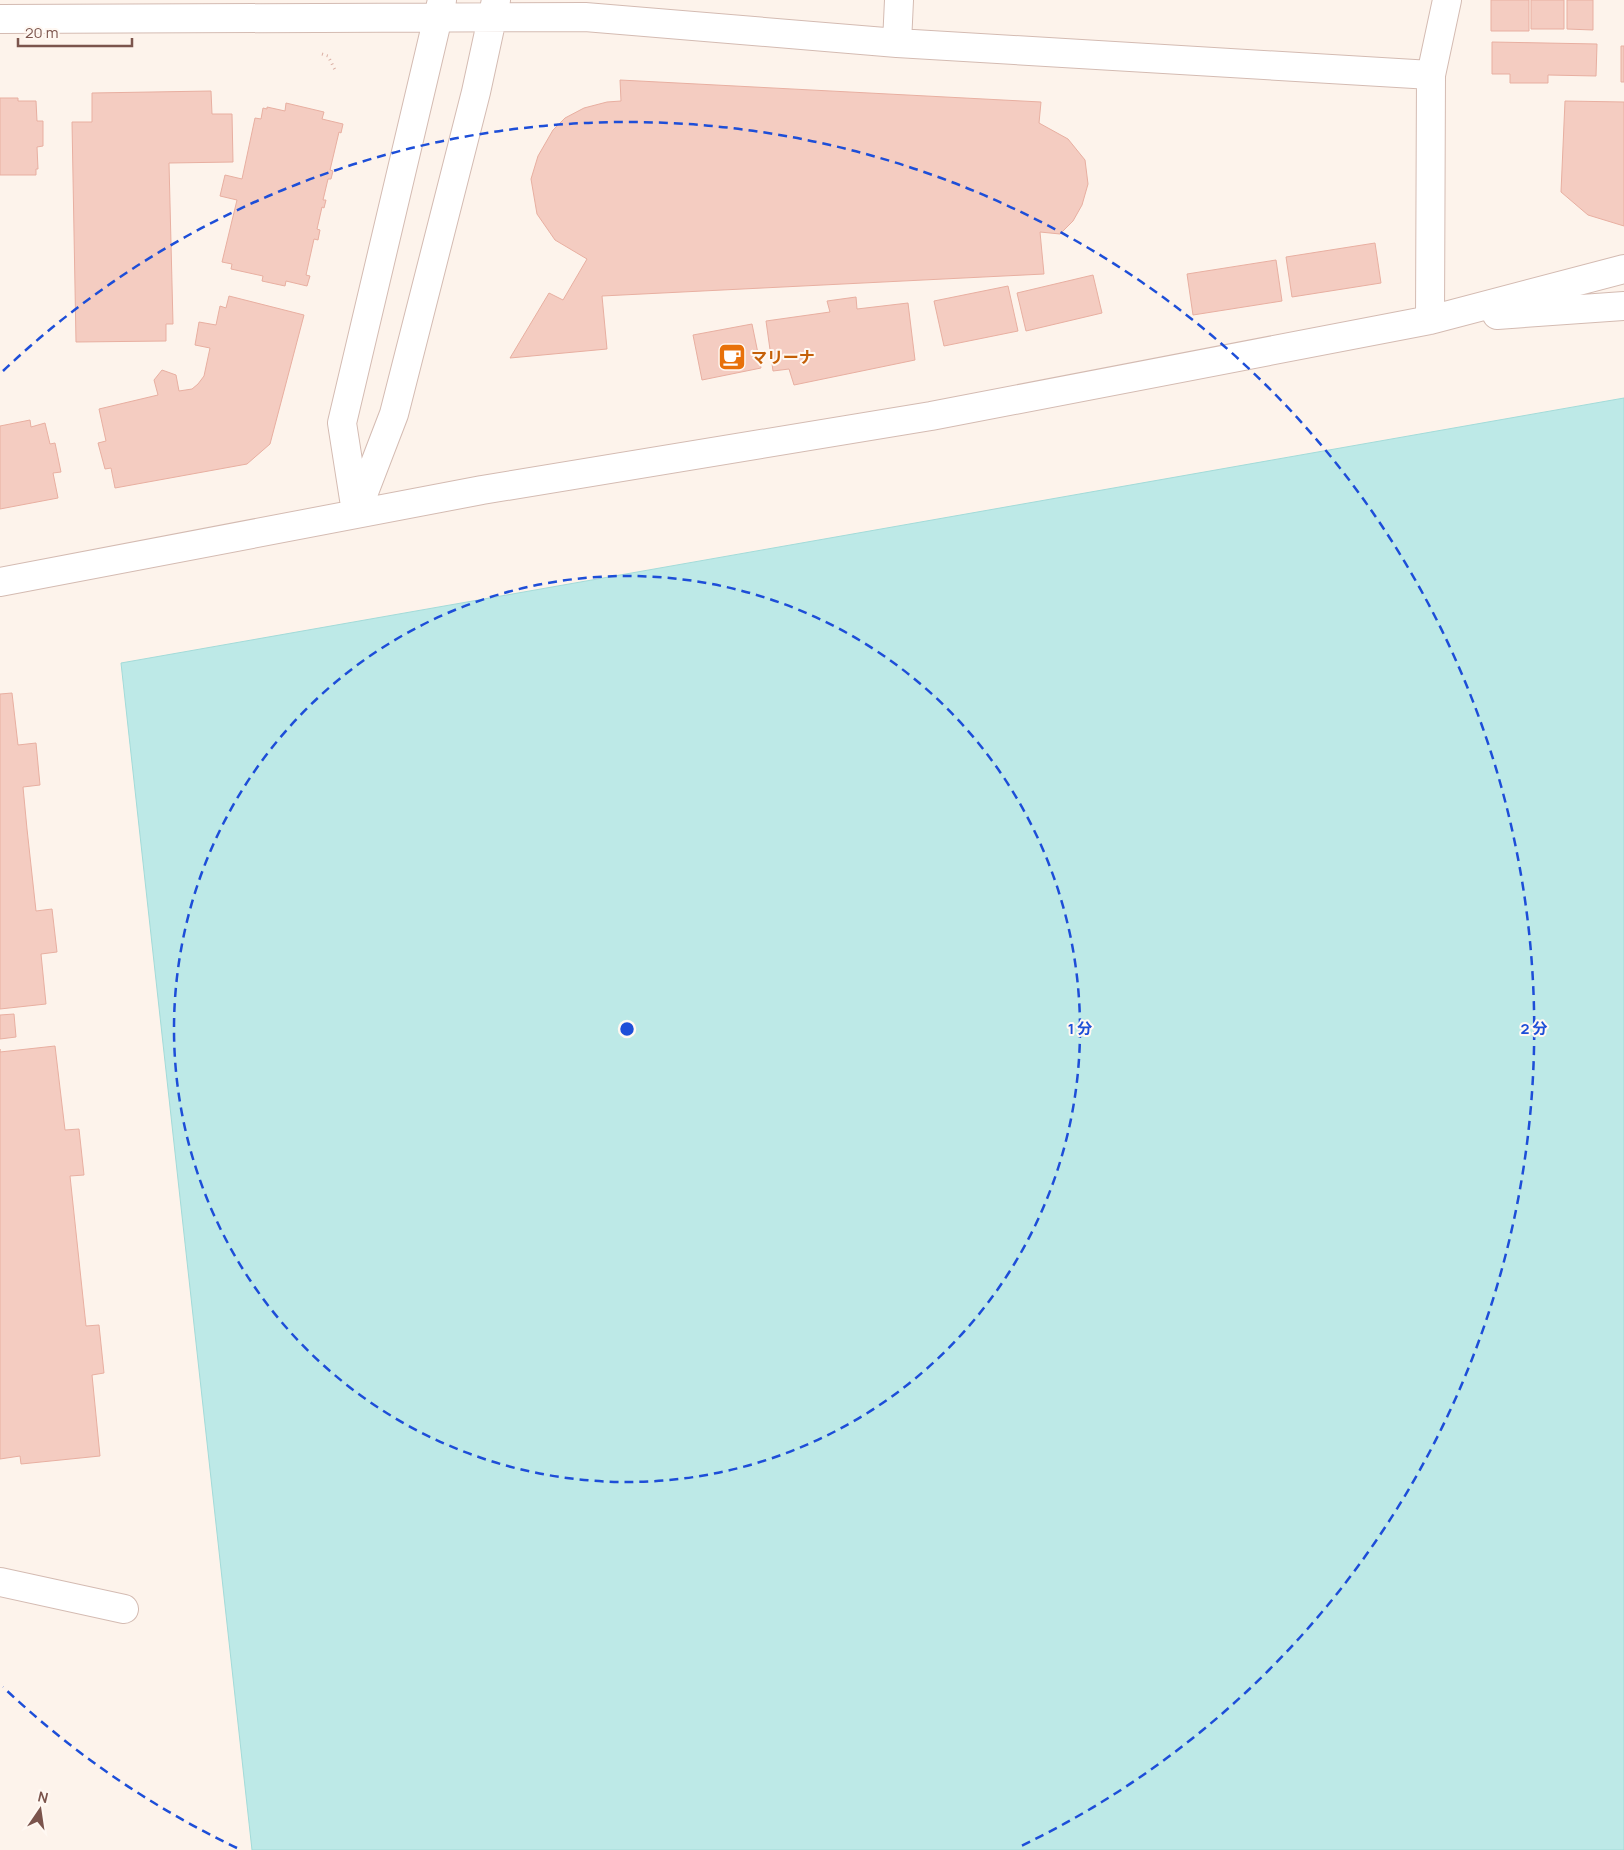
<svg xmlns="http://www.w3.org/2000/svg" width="1624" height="1850" font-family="Manrope,'Noto Sans JP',sans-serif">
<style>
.water{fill:#bde9e7;stroke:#a3dbd9}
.building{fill:#f4ccc1;stroke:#e8afa1}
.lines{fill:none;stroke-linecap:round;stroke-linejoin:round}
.minor-casing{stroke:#d4bbb2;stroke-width:30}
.path{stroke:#daaea3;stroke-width:3;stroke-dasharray:1 4;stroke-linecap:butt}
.minor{stroke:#fff;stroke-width:28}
.ring{fill:none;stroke:#1d4ed8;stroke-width:2.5;stroke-dasharray:9 6}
.labels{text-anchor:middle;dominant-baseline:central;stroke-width:4;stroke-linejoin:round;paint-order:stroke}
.food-label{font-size:16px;font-weight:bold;fill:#c56008;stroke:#fff8f2;text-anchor:start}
.centre{fill:#1d4ed8;stroke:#fff8f2;stroke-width:2.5}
.ring-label{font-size:15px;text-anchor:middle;font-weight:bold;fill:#1d4ed8;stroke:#fff8f2;stroke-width:4;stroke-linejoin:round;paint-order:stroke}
</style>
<rect width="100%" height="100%" fill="#fdf3eb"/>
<path class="water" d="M1624,398V1850H252L121,663Z"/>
<path class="building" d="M1491,0H1529V31H1491Z
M1531,0H1564V29H1531Z
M1567,0H1593V30L1567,29Z
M1492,42L1597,44L1596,76L1548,75V83H1510V74H1492Z
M1621,46H1624V82H1621Z
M620,80L1041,102L1039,123L1068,139L1085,160L1088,184L1082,205L1073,221L1060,234L1040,232L1044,274L602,296L607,349L510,358L549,293L563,300L587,259L555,240L537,214L531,179L538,156L553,130L565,118L584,108L607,102L621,101Z
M211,91L212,114H232L233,162L169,163L173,324H166V341L76,342L72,122H92V93Z
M0,98H18V101H36L37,121H43V146L37,147L38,169H36V175H0Z
M1565,101L1624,102V226L1588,215L1561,192Z
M286,103L324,112L322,119L343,124L341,133L339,132L330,170L333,171L331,179H328L323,200H326L324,208L322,207L317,229L320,230L318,240L314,239L306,275L310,276L307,286L286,281L285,286L262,281L263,276L231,269L232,264L222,262L237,200L220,196L225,175L242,179L255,118L261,119L263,108L267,109V107L285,111Z
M1375,243L1381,283L1292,297L1286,257Z
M1276,260L1282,301L1193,315L1187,274Z
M1093,275L1102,313L1026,331L1017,293Z
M1008,286L1018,331L944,346L934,301Z
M229,296L304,315L270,444L247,464L115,488L111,468L105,469L98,443L106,441L99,409L158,395L154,380L162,370L176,375L179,391L192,389L198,384L204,376L210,348L195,345L199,322L216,325L220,306L226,308Z
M856,297L857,309L908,303L915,360L794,385L789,369L773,371L766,321L830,312L827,301Z
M752,324L761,368L702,380L693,335Z
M30,420L31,427L45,423L50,444L55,443L61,472L53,473L58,498L0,509V426Z
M12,693L18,745L36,743L40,785L23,787L27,829L36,911L52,909L57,952L41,954L46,1004L0,1009V694Z
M14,1014L16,1037L0,1039V1015Z
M55,1046L65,1130L79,1129L84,1175L70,1176L86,1326L99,1325L104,1373L92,1375L100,1456L21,1464L20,1456L0,1459V1049V1052Z"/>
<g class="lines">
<g class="minor-casing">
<path id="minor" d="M0,19L585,17L897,43L1431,75
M897,43L899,0
M1497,315L1624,306
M1430,320L1431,75L1447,0
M356,512L342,423L442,0
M356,513L394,414L476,92L496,0
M0,582L482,490L931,416L1430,320L1624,269
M0,1582L124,1609"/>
</g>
<path class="path" d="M322,54L328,56L335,70"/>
<use href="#minor" class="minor"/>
</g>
<g class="ring">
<circle cx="627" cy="1029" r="453"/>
<path d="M237 1848A907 907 0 0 1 3 1687M3 371A907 907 0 1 1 1017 1848"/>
</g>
<defs>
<g id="cafe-square" transform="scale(1.4375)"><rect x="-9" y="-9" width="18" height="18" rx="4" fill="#e8710a" stroke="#fff8f2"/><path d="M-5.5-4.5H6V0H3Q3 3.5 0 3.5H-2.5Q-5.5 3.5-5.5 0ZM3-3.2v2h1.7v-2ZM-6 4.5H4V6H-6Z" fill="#fff"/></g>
</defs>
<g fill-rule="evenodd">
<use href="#cafe-square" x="732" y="357"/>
</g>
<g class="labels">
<g class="food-label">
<text x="751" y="357">マリーナ</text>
</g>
</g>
<circle cx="627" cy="1029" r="8" class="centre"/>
<g class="ring-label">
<text x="1080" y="1034">1 分</text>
<text x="1534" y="1034">2 分</text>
</g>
<g transform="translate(40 1810) rotate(13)" stroke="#fff8f2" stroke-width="4" paint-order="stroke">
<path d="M0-4L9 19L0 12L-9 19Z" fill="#7b544c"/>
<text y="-8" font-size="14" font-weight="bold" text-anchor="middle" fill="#7b544c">N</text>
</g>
<path d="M18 38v8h114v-8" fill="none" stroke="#7b544c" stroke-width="2.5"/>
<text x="25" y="38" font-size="15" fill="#7b544c" stroke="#fff8f2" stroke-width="4" paint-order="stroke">20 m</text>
</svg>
